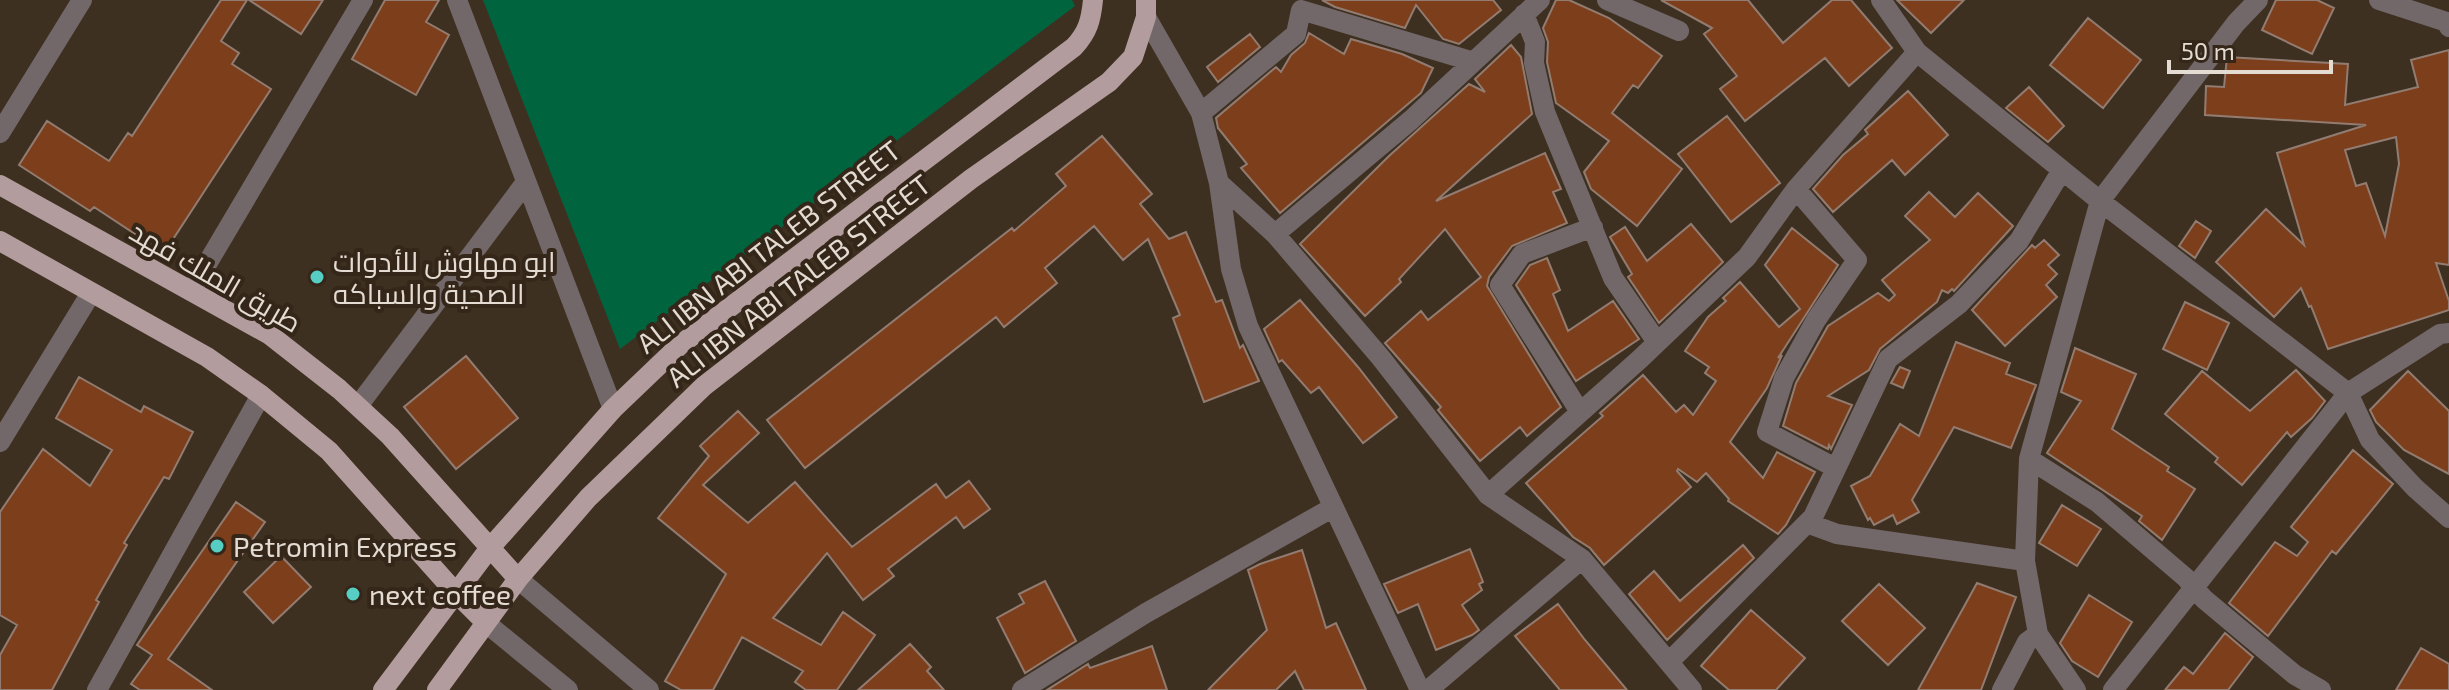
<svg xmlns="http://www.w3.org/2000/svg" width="2449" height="690" font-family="'Exo 2',Cairo,sans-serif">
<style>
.green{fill:#00643e}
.building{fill:#7d3e1b;stroke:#927c71;stroke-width:2;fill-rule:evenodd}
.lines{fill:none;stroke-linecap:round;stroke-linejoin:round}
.minor{stroke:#736869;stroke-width:20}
.major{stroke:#b39c9d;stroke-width:20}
.poi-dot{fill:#56cec3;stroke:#342618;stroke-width:3}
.labels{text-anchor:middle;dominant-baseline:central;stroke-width:8;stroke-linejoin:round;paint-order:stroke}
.street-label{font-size:28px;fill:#e4dbd2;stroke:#342618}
.poi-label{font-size:28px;fill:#e4dbd2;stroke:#342618;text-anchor:start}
</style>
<rect width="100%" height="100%" fill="#3e3021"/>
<path class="green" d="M483,0H1072L1075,6L620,349Z"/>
<path class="building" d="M221,0H247L221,41L239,53L232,64L271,89L164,253L94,207L90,211L19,165L47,121L109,161L128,133L132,136Z
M249,0H323L301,34Z
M385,0H439L426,22L449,35L416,95L352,59Z
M1322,0H1493L1501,10L1459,44L1443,39L1416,5L1405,28L1335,7Z
M1556,0H1569L1609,18L1662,56L1638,88L1633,85L1612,113L1682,169L1637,226L1591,189L1584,172L1609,141L1556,103L1547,62L1548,42L1543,28Z
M1661,0H1748L1783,43L1832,0H1851L1892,48L1849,86L1825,58L1745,121L1720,89L1737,76L1704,34L1712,28Z
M1897,0H1964L1931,33Z
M2276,0H2317L2334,8L2312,54L2262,30Z
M2088,18L2141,60L2103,108L2050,65Z
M1309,33L1344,54L1351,39L1402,54L1433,68L1421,93L1280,213L1241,168L1247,164L1218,128L1216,118L1276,67L1281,72L1291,55L1305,43Z
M1250,34L1260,47L1218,82L1207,67Z
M1511,45L1521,57L1532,114L1436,201L1545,153L1561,189L1553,192L1567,223L1512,246L1489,277L1487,286L1561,407L1527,436L1520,427L1480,461L1438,410L1441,407L1385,343L1421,311L1428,320L1481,277L1445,229L1399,279L1401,282L1365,316L1300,244L1389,156L1469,84L1485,92L1475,79Z
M2449,50V265L2436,263L2449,301V310L2328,349L2311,306L2309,307L2301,288L2274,317L2216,262L2266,209L2304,245L2277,153L2366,125L2205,115L2206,86L2224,87L2227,57L2348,64L2345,105L2418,87L2411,60ZM2396,137L2399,164L2385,236L2366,183L2356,186L2345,150Z
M2029,87L2064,126L2048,142L2006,108Z
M1908,91L1948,135L1905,175L1892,160L1833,212L1813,189L1843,155L1868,134L1865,130Z
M1727,116L1780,183L1731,222L1678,154Z
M1102,136L1152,194L1140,204L1169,239L1186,232L1216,302L1222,300L1240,348L1243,345L1259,381L1204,402L1173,318L1180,315L1148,239L1123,260L1094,226L1045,268L1057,283L1004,327L996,317L805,468L767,420L1012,228L1014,231L1066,186L1056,174Z
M1929,192L1955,217L1978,193L2013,226L1954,291L1952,289L1948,293L1942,290L1937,302L1880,349L1869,370L1828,396L1852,405L1831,449L1829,445L1828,449L1783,426L1796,383L1828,326L1878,293L1889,301L1895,295L1882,280L1930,240L1905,216Z
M2196,221L2211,231L2195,258L2179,246Z
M1691,224L1723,262L1659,323L1628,277L1632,274L1610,237L1625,227L1647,261Z
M1792,228L1838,265L1778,358L1782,355L1767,388L1730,442L1763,478L1777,452L1815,472L1786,525L1778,534L1728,501L1729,499L1706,473L1697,482L1678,469L1677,471L1691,487L1604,565L1590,548L1573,537L1526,483L1603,416L1600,413L1643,375L1676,412L1684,405L1693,415L1716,381L1705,373L1709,367L1685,351L1708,317L1726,301L1723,298L1740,282L1779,327L1800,309L1765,265Z
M2044,240L2059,255L2048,265L2057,274L2046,285L2057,297L2005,346L1972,310L2032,245L2035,248Z
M1547,258L1560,290L1553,294L1568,331L1613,301L1639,339L1576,381L1516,285L1530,265Z
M1300,300L1358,367L1397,417L1363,443L1319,387L1311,393L1282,360L1279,362L1264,329Z
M2185,302L2229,323L2207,370L2163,349Z
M1956,342L2010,363L2006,374L2036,385L2011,448L1954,427L1912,500L1919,512L1897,524L1893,515L1874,525L1870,518L1868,520L1851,486L1870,476L1900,424L1919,436Z
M2075,348L2136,374L2112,429L2169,467L2167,471L2195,489L2162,540L2139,521L2142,516L2047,453L2081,401L2061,392Z
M466,356L518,418L456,469L404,407Z
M1900,367L1910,371L1903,388L1891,383Z
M2296,370L2325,401L2312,418L2291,437L2287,432L2242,485L2215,462L2218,458L2165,414L2202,371L2250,411Z
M2408,371L2449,411V474L2404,450L2376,422L2370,410Z
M79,377L141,412L144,406L193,432L169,479L164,477L124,543L127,545L96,600L99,602L52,690H0V655L17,625L0,615V512L43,449L90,486L112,450L56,418Z
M738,411L759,433L703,485L748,523L795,482L852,547L936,484L946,498L969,481L990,509L964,528L956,517L888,569L894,576L863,600L827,553L773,618L821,645L843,612L875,635L837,690H806L795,682L803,671L742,637L713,690H681L665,681L726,574L658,518L709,456L700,446Z
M2353,450L2393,484L2336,554L2332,551L2268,636L2229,603L2275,542L2297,556L2308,542L2291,527Z
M236,502L265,522L168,659L212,690H140L131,684L152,655L137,645Z
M2062,505L2101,529L2077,566L2039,543Z
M1743,545L1754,558L1667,640L1629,594L1654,571L1680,601Z
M1470,549L1483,582L1479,584L1482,590L1462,605L1479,630L1472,635L1436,650L1418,604L1398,613L1384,584Z
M1302,550L1326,628L1336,623L1366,690H1304L1295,671L1276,690H1208L1267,630L1248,570L1260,564Z
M281,556L311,587L273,623L244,592Z
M1045,581L1076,641L1025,673L997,618L1024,603L1019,594Z
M1977,583L2016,597L1981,690H1918Z
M1879,584L1925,628L1888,665L1842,621Z
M2089,595L2132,622L2098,677L2072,661L2060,643Z
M1558,604L1585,640L1627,690H1560L1515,636Z
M1751,610L1805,658L1776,690H1729L1701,666Z
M2225,633L2253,657L2228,690H2165L2184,667L2193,674Z
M910,644L931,667L927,671L944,690H858Z
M1152,646L1167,690H1047L1088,664L1090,668Z
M2421,648L2449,664V690H2396Z"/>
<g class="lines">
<path class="minor" d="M457,0L613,409
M1607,0L1679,31
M1881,0L1917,52L2100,201L2348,393L2370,440L2415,488L2449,518
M2379,0L2447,22L2449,27
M1524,14L1535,42L1534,63L1545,112L1613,278L1657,342
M1146,17L1201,113L1219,183L1275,234L1381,358L1488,495L1582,559L1692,690
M1201,113L1296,34L1301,10L1471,61
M0,133L82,0
M1219,183L1231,269L1248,326L1420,690
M1796,189L1857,260L1816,320L1784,378L1767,432L1830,465
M1275,234L1411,120L1540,0
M191,291L363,0
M358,406L526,182
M1580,412L1500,285L1522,254L1593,227
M0,442L91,293
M2029,459L2097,502L2186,578L2204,599L2295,675L2321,690
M1488,495L1640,359L1747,257L1796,189L1917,52
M1807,523L1837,534L2025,561
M518,579L649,690
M486,623L568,690
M1669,662L1813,517L1888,359L1959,304L2019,241L2062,170
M97,690L261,395
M1022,690L1146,613L1332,508
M1428,690L1582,559
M2002,690L2027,642L2038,634
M2076,690L2038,634L2025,561L2029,459L2100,201L2236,23L2258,0
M2113,690L2348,393L2440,334L2449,333"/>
<path class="major" d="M0,185L270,335L339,389L390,436L518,579
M0,241L207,357L261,395L329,451L455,592L486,623
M383,690L489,549L613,409L680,345L1074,47C1088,32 1091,20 1093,0
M437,690L518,579L588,498L704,386L971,179L1109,82L1133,57L1146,17V0"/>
</g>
<g class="poi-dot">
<circle cx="317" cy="277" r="8"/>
<circle cx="217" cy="546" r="8"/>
<circle cx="353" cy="594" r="8"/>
</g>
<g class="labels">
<g class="street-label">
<text transform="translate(768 246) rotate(-38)">ALI IBN ABI TALEB STREET</text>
<text transform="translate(216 276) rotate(30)">طريق الملك فهد</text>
<text transform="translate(798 280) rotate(-38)">ALI IBN ABI TALEB STREET</text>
</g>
<g class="poi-label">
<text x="333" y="261">ابو مهاوش للأدوات<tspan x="333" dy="32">الصحية والسباكه</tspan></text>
<text x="233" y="546">Petromin Express</text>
<text x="369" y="594">next coffee</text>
</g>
</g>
<path d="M2169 60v12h162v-12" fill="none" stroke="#e4dbd2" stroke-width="4"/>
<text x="2181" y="60" font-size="24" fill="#e4dbd2" stroke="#342618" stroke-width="6" paint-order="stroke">50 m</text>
</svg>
